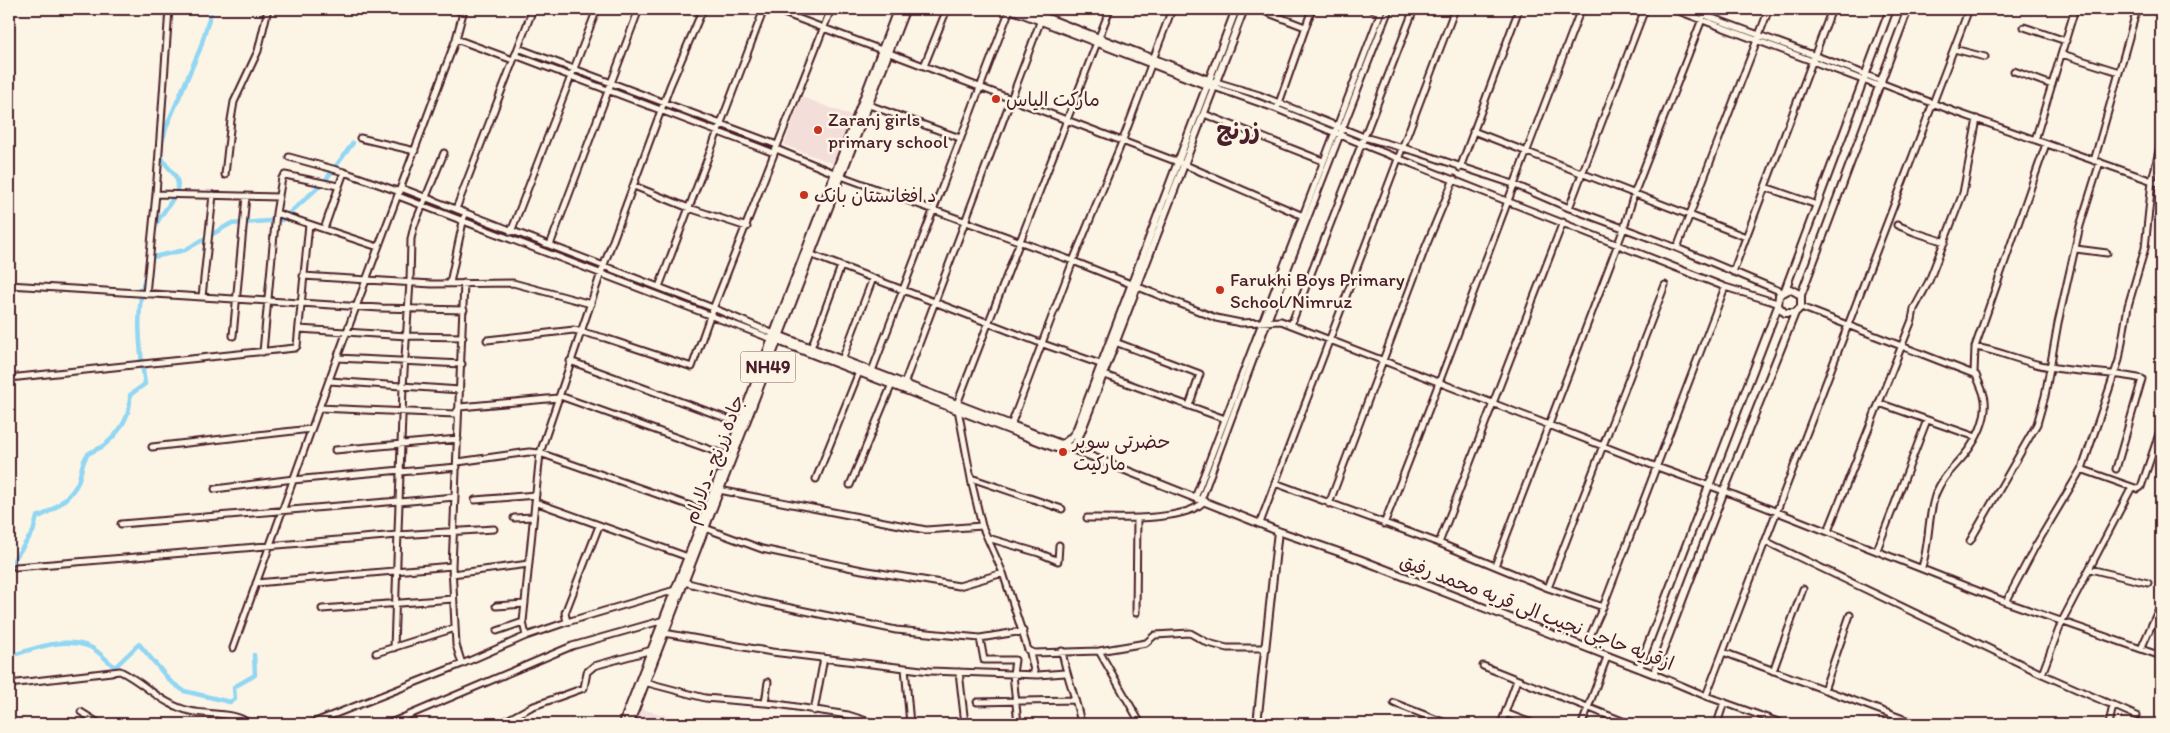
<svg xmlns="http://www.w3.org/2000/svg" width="2170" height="733" font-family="Itim,'Playpen Sans Arabic',sans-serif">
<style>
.built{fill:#f3deda}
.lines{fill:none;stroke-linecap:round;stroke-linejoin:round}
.canal{stroke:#91d6f3;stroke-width:4.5}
.minor-casing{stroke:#4a1f2b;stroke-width:9}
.major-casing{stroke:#4a1f2b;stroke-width:10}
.highway-casing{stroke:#4a1f2b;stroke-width:11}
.minor{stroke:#fcf5e5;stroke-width:5}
.major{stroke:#fcf5e5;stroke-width:6}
.highway{stroke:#fcf5e5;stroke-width:7}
.poi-dot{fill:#c8321e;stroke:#fcf5e5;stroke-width:2}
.labels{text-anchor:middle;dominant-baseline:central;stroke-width:5;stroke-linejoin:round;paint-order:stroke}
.shield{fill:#fcf5e5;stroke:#7f5f63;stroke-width:1}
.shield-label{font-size:18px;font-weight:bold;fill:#4a1f2b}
.poi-label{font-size:19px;fill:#4a1f2b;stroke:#fcf5e5;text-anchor:start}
.street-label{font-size:19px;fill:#4a1f2b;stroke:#fcf5e5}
.district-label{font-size:24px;font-weight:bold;fill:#4a1f2b;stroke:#fcf5e5}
</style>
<rect width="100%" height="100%" fill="#fcf5e5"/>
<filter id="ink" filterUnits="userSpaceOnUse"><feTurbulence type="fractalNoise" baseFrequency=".02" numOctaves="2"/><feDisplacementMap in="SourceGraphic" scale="10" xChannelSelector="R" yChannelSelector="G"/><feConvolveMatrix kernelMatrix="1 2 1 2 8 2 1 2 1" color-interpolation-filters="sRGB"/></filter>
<g filter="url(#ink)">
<path class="built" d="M802,97L852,116L834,164L784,145Z
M638,708L689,722V724H632Z"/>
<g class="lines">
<path class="canal" d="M161,145L167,125L200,49L212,9
M154,230C156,216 183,195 177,180C174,170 164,167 160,153
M153,257L185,250L230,224L282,220L324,182L353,143
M9,567L33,532L37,517C49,514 69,498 76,486C82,477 80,463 88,454C92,451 98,449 102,447C119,434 131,416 130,395L145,384C139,347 135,306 147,271
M9,656C35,649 62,636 90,647C99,651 107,661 115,667L139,644L170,681L184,691L230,702L235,699L234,687L255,675L254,655"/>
<g class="minor-casing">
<path id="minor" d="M454,9L463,12
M773,9L1183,164L1303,216
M1110,9L957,404L972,484L982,526L1003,573L1028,650L1034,653L1099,651L1141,724
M1371,9L1381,12
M1673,9L1879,86L1883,84
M1688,9L1854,70L1881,81L1883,84L1953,111L2161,184
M1266,12L1305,27
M2024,27L2066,41
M456,39L513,60
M518,48L777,145
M1954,49L1985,57
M2062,54L2119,72
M515,55L774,153
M924,66L947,9
M2014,71L2052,85
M1216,82L1259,95L1364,137L1414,151L1513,184L1569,208L1677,248L1782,292
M1214,87L1277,109L1372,148L1725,287L1777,303
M869,105L960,138
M1278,106L1312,9
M1204,114L1323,161
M1473,131L1746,237
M360,138L415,151
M2035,140L2075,9
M776,149L841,176L1073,261L1216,318L1241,323L1281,321L1657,467L1724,491L2006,602L2161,656
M289,157L344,172L400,192
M2094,161L2137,9
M1460,168L1519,9
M225,175L231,120L234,102L258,51L268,9
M634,186L689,208L747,227
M1765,187L1817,205
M401,188L713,308L774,334
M156,194L279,197
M398,196L772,339
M1569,208L1645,9
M456,209L533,9
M276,213L378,247
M1897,225L1914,232L1945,242
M324,229L344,172
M511,232L597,9
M550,245L639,9
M1677,248L1769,9
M2076,249L2107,253
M807,253L1043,344L1103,365
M1733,272L1832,9
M303,276L432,284L513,283L591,304
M450,283L464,217
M9,285L380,308L464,310
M659,287L764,9
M146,294L156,194L169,9
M202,297L213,195
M1801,307L1976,375C1979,383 1984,392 1985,400C1987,419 1977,439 1966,453C1955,467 1943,476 1936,493C1927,517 1930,543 1922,567
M1291,325L1414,9
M299,329L407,336L463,337
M233,336L246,196
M487,340L574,330L605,338L692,367L709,319L831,9
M1115,342L1200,374L1189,406
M1975,347C2001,351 2024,363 2050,367C2081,373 2112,372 2142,379L2116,469
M811,348L841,266
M263,352L276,213L282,178L285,175L338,186
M337,358L462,364
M842,360L873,278
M570,361L739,423
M872,371L1010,9
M1974,373L1975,347L2046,144
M1102,374L1225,419
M9,378L295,348L297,346L309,224
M329,381L460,390
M904,384L1045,9
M560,396L728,456
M1879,403L1976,437
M319,408L455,414L460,407L558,398
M1011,425L1073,261L1122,142L1172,9
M152,447L311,429
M335,450L458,439
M458,462L529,452L540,453L705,511
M400,472L457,467
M971,478L1062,509
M816,479L859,372
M293,480L401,470
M1275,483L1439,543L1548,588L1603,607
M850,485L892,384
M2132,487L2138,489L2141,487L2161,428
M215,489L294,479
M719,490L926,530L982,526
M1195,498L1382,9
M475,500L536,495
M1201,500L1274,304L1389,9
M399,502L455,497
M535,502L688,557
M1329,504L1426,246L1454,179
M514,518L533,517
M1087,518C1112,518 1188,522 1204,501
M1260,523L1455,9
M121,524L399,501
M1384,524C1452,353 1515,180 1581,9
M705,528L762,549L862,570L959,586L1003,573
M1828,531L1912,320L1914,309L1929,281L1963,193L1977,119
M988,538L1039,553L1058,561L1059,545
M1765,541L2042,674L2137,716
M1970,541L2037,424L2045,396L2058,323L2080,226L2100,162
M1439,543L1563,222
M1877,550L1927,420
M1495,566L1624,228L1634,194L1706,9
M16,567L398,535L494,529
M2090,569L2148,583
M452,574L529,564
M684,582L762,602L896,630L980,638L1023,631
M256,583L452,566
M1548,588L1665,285
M2006,602L2035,547L2083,466L2119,360L2128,306L2145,248L2152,181L2161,142
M496,606L525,604
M322,609L453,599
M1136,613L1137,519
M567,622L565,613L599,526
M497,631L523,622
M664,633L772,652L930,671L1038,675L1065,673
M526,636L523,622L540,453L601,273L670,86L703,9
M980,638L984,660H1015L1013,674L1018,724
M1585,647L1603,607L1725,287
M233,648L337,358L456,39L464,9
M394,648L403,387L410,282L411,239L414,226L444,153
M2141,649L2161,604
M1062,651C1066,676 1077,699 1081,724
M1099,651L1146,643L1155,635L1190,633L1208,643L1227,648H1265
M1723,652L1917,724
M376,653L455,628
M1030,653L1035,675
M462,664L456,645L452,566L464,283
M1483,666L1630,724
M905,668L910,724
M1773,671L1803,589
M959,672L965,724
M1654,674L1706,696L1784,724
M2042,674L2062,621L2132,487L2081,469
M644,682L705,698L777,704L848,715L876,724
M9,684L120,671C145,683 162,705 190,711C205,715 239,712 249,724
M1824,690L1850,615
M1706,696L1969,9
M977,702L1075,700
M765,703L768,682
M1394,703L1448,724
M814,711L824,658
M81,712L100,724
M1505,713L1534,724
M310,724L462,664L526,636L567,622L675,590
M388,724L572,646L664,620
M500,724L531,707L584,688L587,672L594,666L652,650
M1501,724L1517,680
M1582,724L1607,657
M1717,724L1724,702
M2109,724L2113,705"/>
</g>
<g class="major-casing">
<path id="major" d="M1010,9L1209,86
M1024,9L1211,81
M1785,290L1890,9
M1801,295L1908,9
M775,334L1061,444C1068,442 1072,437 1076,431L1236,9
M773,339L1056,448H1070L1076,442L1081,432L1244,9
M1064,443L1070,448L1278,531L1359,559L1654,674L1724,491L1795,313
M1639,668L1778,306L1779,295L1790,289L1801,295V307L1795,313H1785L1778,306
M1257,724L1278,531"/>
</g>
<g class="highway-casing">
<path id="highway" d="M732,445L898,9
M623,724L720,476
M629,724L905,9"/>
</g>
<use href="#minor" class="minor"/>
<use href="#major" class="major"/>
<use href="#highway" class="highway"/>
</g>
</g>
<g class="poi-dot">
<circle cx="996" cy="99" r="5"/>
<circle cx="818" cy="130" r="5"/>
<circle cx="804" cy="195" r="5"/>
<circle cx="1220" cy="290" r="5"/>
<circle cx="1063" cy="452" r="5"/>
</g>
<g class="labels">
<rect class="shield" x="740.5" y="351.5" width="55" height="31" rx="4"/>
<g class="shield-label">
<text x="768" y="367">NH49</text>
</g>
<g class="poi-label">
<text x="1006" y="99">مارکت الیاس</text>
<text x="828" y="119">Zaranj girls<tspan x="828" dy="22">primary school</tspan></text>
<text x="814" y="195">د افغانستان بانک</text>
<text x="1230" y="279">Farukhi Boys Primary<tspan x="1230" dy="22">School/Nimruz</tspan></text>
<text x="1073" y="441">حضرتی سوپر<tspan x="1073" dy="22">مارکیت</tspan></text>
</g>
<g class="street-label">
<text transform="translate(714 459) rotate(-69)">جاده زرنج - دلارام</text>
<text transform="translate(1537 612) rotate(21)">ازقریه حاجی نجیب الی قریه محمد رفیق</text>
</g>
<g class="district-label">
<text x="1238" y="130">زرنج</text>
</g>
</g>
<rect width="2170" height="733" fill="none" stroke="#fcf5e5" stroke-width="30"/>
<rect x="15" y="15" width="2140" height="703" fill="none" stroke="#4a1f2b" stroke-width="2" filter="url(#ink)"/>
</svg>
